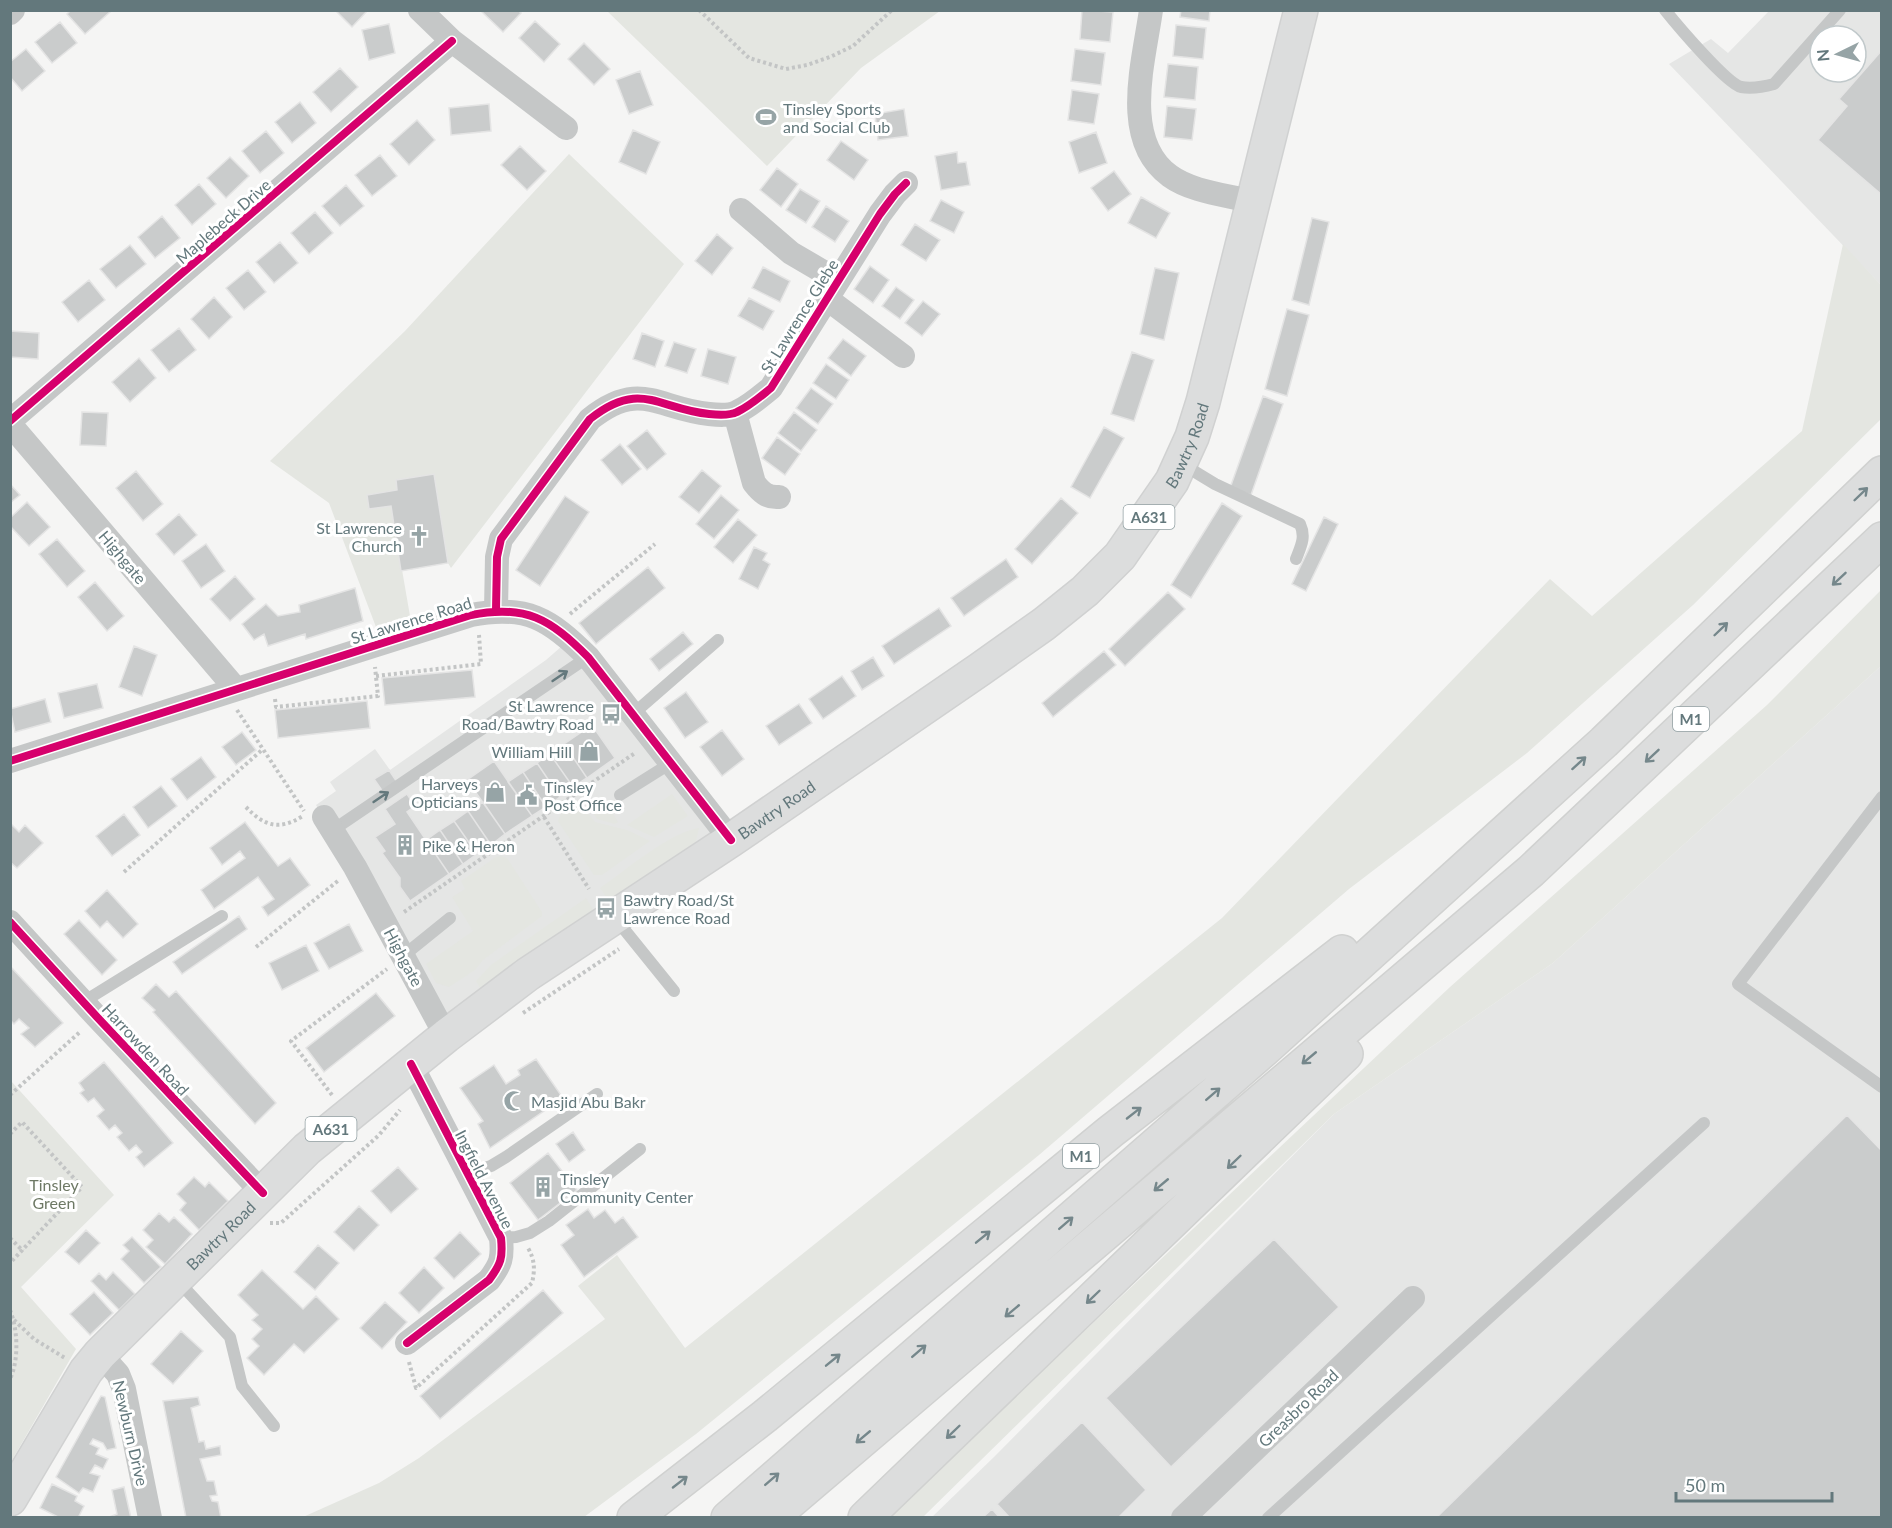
<svg xmlns="http://www.w3.org/2000/svg" width="1892" height="1528" font-family="Lato,sans-serif">
<style>
.built{fill:#e5e6e5;fill-rule:evenodd}
.green{fill:#e4e6e1}
.building{fill:#cacccc;stroke:#e4e4e4;stroke-width:1.5}
.lines{fill:none;stroke-linecap:round;stroke-linejoin:round}
.primary-casing{stroke:#d0d1d1;stroke-width:36}
.highway-casing{stroke:#d0d1d0;stroke-width:36}
.path{stroke:#c3c5c5;stroke-width:4;stroke-dasharray:3 3;stroke-linecap:butt}
.lane{stroke:#c5c7c7;stroke-width:12}
.street{stroke:#c5c7c7;stroke-width:24}
.primary{stroke:#dcdddd;stroke-width:33}
.highway{stroke:#dcdddd;stroke-width:33}
.cycleway-casing{stroke:#fff;stroke-width:11}
.cycleway{stroke:#d6006c;stroke-width:8}
.oneway{stroke:#75878b}
.oneway2{stroke:#63787c}
.labels{text-anchor:middle;dominant-baseline:central;stroke-width:6;stroke-linejoin:round;paint-order:stroke}
.shield{fill:#fff;stroke:#92a0a3;stroke-width:1.5}
.shield-label{font-size:15px;font-weight:bold;fill:#63787c}
.poi-label{font-size:16px;fill:#63787c;stroke:#fff;text-anchor:start}
.street-label{font-size:16px;fill:#63787c;stroke:#fff}
.park-label{font-size:16px;fill:#6e7965;stroke:#fff}
</style>
<rect width="100%" height="100%" fill="#f5f5f4"/>
<path class="built" d="M1769,11H1881V285L1669,64L1711,39L1728,53ZM1820,36H1856V72H1820Z
M570,639L731,840L446,1036L316,805L336,791L330,782L375,749L390,770L546,660Z
M1881,666V1517L931,1518L994,1457L1334,1114L1553,963Z"/>
<path class="green" d="M607,11H940L861,68L767,166Z
M569,154L684,264L451,568L448,563L434,474L396,480L397,490L367,495L370,509L391,506L410,616L376,627L329,503L270,461L405,331Z
M1843,244L1881,285V419L1693,605L1527,753L1349,889L1039,1155L696,1434L584,1517H303L379,1483L419,1458L605,1319L578,1286L617,1255L685,1348L1222,918L1550,579L1592,616L1802,431Z
M1881,590V666L1553,963L1334,1114L923,1517L886,1518L1450,987L1767,705Z
M672,794L688,816L654,837L627,825Z
M602,796L618,822L615,824L597,819L588,805Z
M579,801L595,822L627,830L650,841L602,875H594L558,821L561,813Z
M699,828L695,845L613,907L600,888C625,871 670,832 699,828Z
M501,856L507,858L542,912V916L483,960L475,970L449,987L436,983L426,964L473,931L452,897L465,889L461,881L496,857Z
M586,898L597,916L483,993L476,981L491,965Z
M11,1081L114,1195L21,1287L76,1349L11,1462Z"/>
<path class="building" d="M71,10H108L110,12L85,34L67,14Z
M335,10H368L352,27Z
M480,10H518L521,13L503,32Z
M1082,10L1113,12L1110,42L1080,39Z
M1181,10H1210L1209,21L1180,17Z
M535,21L560,44L544,62L519,38Z
M60,22L77,43L52,63L35,42Z
M389,24L395,53L369,60L362,30Z
M1176,25L1206,28L1203,59L1173,56Z
M584,43L610,69L594,85L568,59Z
M26,49L45,71L22,91L10,77V62Z
M1075,49L1105,53L1101,85L1071,81Z
M1882,50V195L1818,140L1847,106L1839,99Z
M1168,64L1198,67L1195,100L1164,97Z
M340,68L358,87L331,112L313,92Z
M640,71L653,105L629,114L616,80Z
M1072,90L1099,94L1094,124L1068,120Z
M300,102L316,123L292,143L275,122Z
M489,104L491,131L451,135L449,108Z
M1167,106L1196,109L1192,140L1164,137Z
M904,109L908,136L878,140L875,114Z
M417,120L435,140L409,165L390,144Z
M633,130L660,142L646,174L619,162Z
M266,131L284,153L260,173L242,151Z
M1096,132L1107,163L1079,173L1069,142Z
M841,141L868,160L854,180L827,160Z
M520,146L546,171L527,190L501,165Z
M957,152L958,163L966,162L970,185L941,190L935,156Z
M380,155L397,176L372,196L355,175Z
M230,157L249,176L226,198L207,178Z
M777,168L798,184L781,207L760,190Z
M1114,171L1131,194L1108,211L1091,188Z
M199,184L216,204L192,225L175,205Z
M346,185L364,206L340,226L322,206Z
M800,189L820,201L806,223L786,210Z
M1141,197L1170,213L1156,238L1128,223Z
M941,200L964,212L954,233L930,221Z
M826,206L849,221L835,242L812,227Z
M315,212L333,233L309,254L291,233Z
M162,216L180,238L155,258L138,237Z
M1312,218L1329,222L1309,305L1292,300Z
M915,224L940,240L926,261L901,245Z
M717,234L733,248L712,275L695,261Z
M280,242L298,263L274,283L256,262Z
M130,245L146,264L116,288L100,269Z
M870,266L889,280L873,303L854,289Z
M763,267L790,281L780,302L752,288Z
M1155,268L1179,273L1164,340L1140,334Z
M248,270L266,292L244,310L226,288Z
M89,280L105,300L78,322L62,302Z
M896,287L914,300L900,319L882,306Z
M214,297L232,317L209,339L191,319Z
M749,298L774,311L763,330L738,316Z
M923,301L940,314L922,336L905,323Z
M1287,309L1309,315L1287,396L1265,389Z
M179,328L196,350L169,372L151,350Z
M10,331L39,333L38,359L10,357Z
M642,333L664,341L655,367L633,359Z
M843,339L866,356L851,376L828,358Z
M674,342L696,349L687,373L665,366Z
M708,349L736,357L728,384L701,376Z
M1132,352L1154,360L1134,421L1111,414Z
M139,358L156,378L130,402L112,382Z
M826,364L849,380L836,399L813,383Z
M811,388L833,404L818,424L796,408Z
M1263,396L1283,404L1251,495L1230,488Z
M82,412L108,413L106,446L80,445Z
M794,412L817,430L801,451L778,433Z
M1104,427L1124,438L1090,498L1071,487Z
M647,430L666,454L647,470L627,446Z
M777,437L800,454L785,475L762,458Z
M620,444L641,469L622,485L601,460Z
M702,470L721,486L699,513L679,497Z
M136,471L163,504L143,521L116,488Z
M434,474L448,563L401,571L391,506L369,509L367,495L397,490L396,480Z
M10,484L20,495L10,503Z
M721,495L739,510L714,539L696,524Z
M565,496L589,512L540,586L516,570Z
M1061,498L1078,513L1032,564L1015,549Z
M27,502L50,527L29,546L10,526V518Z
M1222,503L1242,516L1191,598L1171,585Z
M179,514L197,535L174,555L156,534Z
M1324,517L1338,524L1306,591L1292,584Z
M738,519L757,535L733,563L714,547Z
M57,539L85,571L67,587L39,554Z
M206,544L225,571L201,588L182,561Z
M754,547L767,553L763,560L770,564L758,589L739,579Z
M1006,559L1018,577L964,616L951,598Z
M648,567L665,588L596,644L579,623Z
M235,576L255,599L230,621L210,599Z
M95,582L124,616L107,631L78,597Z
M355,588L363,621L306,639L305,634L268,646L264,634L254,640L242,624L266,604L278,616L300,612L299,605Z
M1168,592L1185,609L1125,666L1109,649Z
M939,608L951,626L894,664L882,646Z
M683,632L693,644L659,671L650,659Z
M134,646L157,655L142,696L119,687Z
M1104,651L1116,665L1053,717L1042,703Z
M873,657L884,676L862,690L851,671Z
M472,670L475,697L385,705L382,678Z
M842,676L856,696L823,719L809,699Z
M97,684L103,708L64,718L58,693Z
M686,692L708,722L685,738L664,708Z
M45,699L51,722L15,732L10,709Z
M367,701L370,728L278,738L275,710Z
M799,704L812,723L779,745L766,726Z
M592,725L615,758L587,778L564,744Z
M722,730L744,759L722,776L700,747Z
M242,732L256,750L236,765L222,747Z
M564,744L587,778L573,787L550,754Z
M550,754L573,787L560,797L537,763Z
M201,757L216,777L187,800L171,779Z
M494,761L532,816L505,834L467,780Z
M537,763L560,797L546,807L523,772Z
M389,770L397,782L383,792L374,779Z
M523,772L546,807L532,816L508,782Z
M161,786L177,806L148,828L133,807Z
M407,794L415,806L407,812L449,874L410,901L400,887V878L382,853L385,851L375,837L395,824L385,809Z
M483,802L505,834L491,845L468,811Z
M468,811L491,845L477,854L454,821Z
M124,814L140,835L112,856L96,836Z
M454,821L477,854L463,864L440,830Z
M245,822L278,866L290,858L310,885L268,916L262,907L274,899L258,877L214,909L201,890L245,858L240,851L222,865L210,848Z
M10,823L19,832L25,825L43,843L17,868L10,862Z
M440,830L463,864L449,874L426,840Z
M107,890L138,924L123,938L107,921L100,928L85,911Z
M239,916L247,929L182,974L173,962Z
M79,920L117,960L102,975L64,934Z
M349,924L363,951L329,969L314,943Z
M306,945L319,971L282,990L269,963Z
M10,966L63,1023L35,1047L21,1034L29,1028L19,1019L14,1024L10,1020Z
M156,984L169,997L176,991L276,1103L255,1124L153,1012L155,1010L142,998Z
M376,993L395,1016L324,1072L306,1048Z
M536,1059L563,1098L490,1148L478,1124L483,1121L460,1088L494,1065L506,1084L520,1075L518,1070Z
M104,1062L173,1143L144,1167L136,1157L142,1152L136,1145L129,1151L117,1137L122,1133L115,1125L109,1130L97,1116L104,1110L94,1098L88,1102L80,1093L84,1090L79,1083Z
M1847,1115L1882,1151V1518H1436Z
M573,1132L585,1150L569,1162L556,1144Z
M548,1153L577,1190L538,1220L510,1183Z
M398,1167L418,1189L391,1213L371,1191Z
M194,1177L205,1187L209,1182L228,1201L199,1230L180,1210L186,1203L177,1194Z
M359,1206L379,1225L354,1251L334,1232Z
M588,1209L594,1218L605,1210L615,1223L623,1217L638,1237L584,1277L561,1245L574,1235L566,1225Z
M159,1213L169,1222L174,1217L192,1234L165,1264L146,1247L153,1240L143,1230Z
M86,1230L100,1243L79,1264L65,1252Z
M460,1232L481,1254L454,1279L434,1258Z
M132,1237L161,1267L144,1283L121,1259L129,1251L123,1245Z
M1274,1239L1339,1307L1171,1467L1106,1398Z
M318,1245L339,1263L315,1290L294,1272Z
M424,1267L444,1288L419,1313L399,1293Z
M262,1270L303,1309L316,1296L339,1319L304,1353L294,1344L264,1375L247,1358L259,1346L252,1339L262,1329L252,1320L258,1315L238,1295Z
M113,1272L135,1294L119,1310L91,1281L99,1273L106,1280Z
M543,1290L563,1313L440,1419L420,1396Z
M94,1292L113,1313L90,1335L70,1314Z
M385,1302L407,1322L382,1349L360,1328Z
M181,1331L203,1351L173,1384L151,1364Z
M101,1396L105,1397L116,1448L107,1450L103,1443L93,1439L90,1444L99,1448L96,1454L108,1459L103,1469L95,1465L90,1473L100,1476L93,1492L83,1488L79,1493L56,1477Z
M198,1397L200,1405L191,1408L199,1442L204,1441L206,1449L220,1446L221,1455L200,1459L207,1481H214L217,1495L210,1496L212,1501L218,1502L221,1518H186L163,1401Z
M1082,1422L1146,1490L1118,1518H1010L997,1504Z
M52,1484L77,1496L75,1501L84,1506L78,1518H60L40,1508Z
M124,1487L131,1518H107L117,1514L112,1490Z
M992,1509L1000,1518H982Z"/>
<g class="lines">
<g class="primary-casing">
<g id="primary">
<path id="s1" d="M10,1499L86,1371L100,1354L307,1149L446,1036L528,974L731,840L979,670L1044,624L1085,591L1120,556L1172,481L1192,437L1203,402L1301,10"/>
</g>
</g>
<g class="highway-casing">
<path id="highway" d="M634,1518L765,1416L1110,1132L1342,952
M728,1518L1265,1049L1604,742L1882,473
M771,1518L1531,871L1882,539
M865,1518L1346,1054"/>
</g>
<path class="path" d="M699,10L749,58L786,69L807,65L830,57L853,46L892,10
M570,614L655,544
M376,676L481,664L479,635
M275,699L276,707L378,696L375,667
M237,710L304,811
M246,807C264,826 279,831 303,816
M544,817L589,889
M124,872L263,749
M404,912L635,753
M256,947L339,880
M523,1013L619,949
M10,1095L81,1031
M332,1095L291,1041L387,969
M10,1134L22,1122L82,1187L10,1263
M270,1223H281L379,1135L400,1110
M10,1238L23,1251
M10,1310C18,1330 19,1360 10,1379
M14,1320L34,1339L65,1358
M409,1362L416,1388L532,1283C535,1270 535,1260 528,1248"/>
<path class="lane" d="M1665,10C1677,25 1726,83 1741,87C1753,89 1763,87 1774,84L1840,10
M1182,464L1215,484L1300,524C1306,537 1301,546 1296,559
M633,714L718,640
M620,795L671,763
M1882,797L1738,984L1882,1087
M333,830L588,657
M615,918L674,991
M403,956L450,918
M83,1002L222,916
M468,1173L491,1166L506,1157L597,1094
M501,1238L516,1237L530,1233L549,1221L640,1149
M177,1280L230,1337L242,1386L274,1426
M1268,1518L1704,1123"/>
<path class="street" d="M420,10L452,41L566,128
M1151,10C1144,61 1120,140 1170,176C1192,192 1227,195 1253,202
M10,13L13,10
M741,210L791,253L837,280
M826,298L903,356
M735,413L754,483C761,492 767,498 779,497
M10,421L452,41
M10,424L236,689
M496,610L497,557L501,539L590,419C640,379 658,409 709,414C718,415 729,416 737,412C750,406 761,396 771,388L880,214L895,194L906,183
M10,761L471,615C526,604 550,619 588,657L731,840
M324,817L355,867L446,1036
M10,922L97,1017L263,1193
M407,1343L489,1280C501,1264 503,1258 501,1238L411,1064
M100,1354L118,1374L124,1389L150,1518
M1183,1518L1413,1298"/>
<use href="#primary" class="primary"/>
<use href="#highway" class="highway"/>
<g class="cycleway-casing">
<path id="cycleway" d="M10,421L452,41
M496,610L497,557L501,539L590,419C640,379 658,409 709,414C718,415 729,416 737,412C750,406 761,396 771,388L880,214L895,194L906,183
M10,761L471,615C526,604 550,619 588,657L731,840
M10,922L97,1017L263,1193
M407,1343L489,1280C501,1264 503,1258 501,1238L411,1064"/>
</g>
<use href="#cycleway" class="cycleway"/>
</g>
<defs><path id="oneway-shaft" d="M-6 0H5M1.5-3L5.5 0L1.5 3" fill="none" stroke-width="1.6" stroke-linecap="round" stroke-linejoin="round" transform="scale(1.5)"/></defs>
<g class="oneway">
<use href="#oneway-shaft" transform="translate(1861 494) rotate(-44)"/>
<use href="#oneway-shaft" transform="translate(1839 579) rotate(137)"/>
<use href="#oneway-shaft" transform="translate(1721 629) rotate(-44)"/>
<use href="#oneway-shaft" transform="translate(1652 756) rotate(137)"/>
<use href="#oneway-shaft" transform="translate(1579 763) rotate(-42)"/>
<use href="#oneway-shaft" transform="translate(1309 1058) rotate(140)"/>
<use href="#oneway-shaft" transform="translate(1213 1094) rotate(-41)"/>
<use href="#oneway-shaft" transform="translate(1134 1113) rotate(-38)"/>
<use href="#oneway-shaft" transform="translate(1234 1162) rotate(136)"/>
<use href="#oneway-shaft" transform="translate(1161 1185) rotate(140)"/>
<use href="#oneway-shaft" transform="translate(1066 1223) rotate(-41)"/>
<use href="#oneway-shaft" transform="translate(983 1237) rotate(-39)"/>
<use href="#oneway-shaft" transform="translate(1093 1297) rotate(136)"/>
<use href="#oneway-shaft" transform="translate(1012 1311) rotate(140)"/>
<use href="#oneway-shaft" transform="translate(919 1351) rotate(-41)"/>
<use href="#oneway-shaft" transform="translate(833 1360) rotate(-39)"/>
<use href="#oneway-shaft" transform="translate(953 1432) rotate(136)"/>
<use href="#oneway-shaft" transform="translate(863 1437) rotate(140)"/>
<use href="#oneway-shaft" transform="translate(772 1479) rotate(-41)"/>
<use href="#oneway-shaft" transform="translate(680 1482) rotate(-38)"/>
</g>
<g class="oneway2">
<use href="#oneway-shaft" transform="translate(560 676) rotate(-34)"/>
<use href="#oneway-shaft" transform="translate(381 797) rotate(-34)"/>
</g>
<defs>
<g id="stadium-bare" transform="scale(1.62)"><path d="M0-5a6.5 5 0 1 0 0 10a6.5 5 0 1 0 0-10ZM-3.5-1.8h7v3.6h-7Z" fill="#96a4a6" stroke="#fff" stroke-width="2.5" paint-order="stroke"/></g>
<g id="church-bare" transform="scale(1.62)"><path d="M-1.2-6h2.4v3.5h3.3v2.4h-3.3V6h-2.4V-.1h-3.3v-2.4h3.3Z" fill="#96a4a6" stroke="#fff" stroke-width="2.5" paint-order="stroke"/></g>
<g id="bus-bare" transform="scale(1.62)"><path d="M-5-6H5V4H4V6H2V4H-2V6H-4V4H-5ZM-3.5-4V0h7V-4ZM-3.5 1.2v1.5H-2V1.2ZM2 1.2v1.5H3.5V1.2Z" fill="#96a4a6" stroke="#fff" stroke-width="2.5" paint-order="stroke"/></g>
<g id="shop-bare" transform="scale(1.62)"><path d="M-5-2.5h2.3a2.7 3.5 0 0 1 5.4 0H5L5.5 6h-11ZM-1.5-2.5h3a1.5 2.3 0 0 0-3 0Z" fill="#96a4a6" stroke="#fff" stroke-width="2.5" paint-order="stroke"/></g>
<g id="civic-bare" transform="scale(1.62)"><path d="M-.6-6.5H3V-4.5H.6V-3L4-1V1h2V6H-6V1h2V-1L-.6-3ZM-1.2 2.5V6h2.4V2.5Z" fill="#96a4a6" stroke="#fff" stroke-width="2.5" paint-order="stroke"/></g>
<g id="building-bare" transform="scale(1.62)"><path d="M-4-6H4V6H1V3H-1V6H-4ZM-2.5-4.3h1.7v1.8h-1.7ZM.8-4.3h1.7v1.8H.8ZM-2.5-1h1.7V.8h-1.7ZM.8-1h1.7V.8H.8Z" fill="#96a4a6" stroke="#fff" stroke-width="2.5" paint-order="stroke"/></g>
<g id="mosque-bare" transform="scale(1.62)"><path d="M3.5-4.9A6 6 0 1 0 3.5 4.9A5 5 0 1 1 3.5-4.9Z" fill="#96a4a6" stroke="#fff" stroke-width="2.5" paint-order="stroke"/></g>
</defs>
<g fill-rule="evenodd">
<use href="#stadium-bare" x="766" y="117"/>
<use href="#church-bare" x="419" y="536"/>
<use href="#bus-bare" x="611" y="714"/>
<use href="#shop-bare" x="589" y="751"/>
<use href="#shop-bare" x="495" y="792"/>
<use href="#civic-bare" x="527" y="795"/>
<use href="#building-bare" x="405" y="845"/>
<use href="#bus-bare" x="606" y="908"/>
<use href="#mosque-bare" x="514" y="1101"/>
<use href="#building-bare" x="543" y="1187"/>
</g>
<g class="labels">
<g class="shield">
<rect x="1123.5" y="505" width="51" height="24" rx="4.5"/>
<rect x="1673" y="707" width="36" height="24" rx="4.5"/>
<rect x="305.5" y="1117" width="51" height="24" rx="4.5"/>
<rect x="1063" y="1144" width="36" height="24" rx="4.5"/>
</g>
<g class="shield-label">
<text x="1149" y="517">A631</text>
<text x="1691" y="719">M1</text>
<text x="331" y="1129">A631</text>
<text x="1081" y="1156">M1</text>
</g>
<g class="poi-label">
<text x="783" y="108">Tinsley Sports<tspan x="783" dy="18">and Social Club</tspan></text>
<text x="402" y="527" text-anchor="end">St Lawrence<tspan x="402" dy="18">Church</tspan></text>
<text x="594" y="705" text-anchor="end">St Lawrence<tspan x="594" dy="18">Road/Bawtry Road</tspan></text>
<text x="572" y="751" text-anchor="end">William Hill</text>
<text x="478" y="783" text-anchor="end">Harveys<tspan x="478" dy="18">Opticians</tspan></text>
<text x="544" y="786">Tinsley<tspan x="544" dy="18">Post Office</tspan></text>
<text x="422" y="845">Pike &amp; Heron</text>
<text x="623" y="899">Bawtry Road/St<tspan x="623" dy="18">Lawrence Road</tspan></text>
<text x="531" y="1101">Masjid Abu Bakr</text>
<text x="560" y="1178">Tinsley<tspan x="560" dy="18">Community Center</tspan></text>
</g>
<g class="street-label">
<text transform="translate(223 221) rotate(-41)">Maplebeck Drive</text>
<text transform="translate(799 316) rotate(-58)">St Lawrence Glebe</text>
<text stroke="none"><textPath href="#s1" startOffset="1600">Bawtry Road</textPath></text>
<text transform="translate(123 557) rotate(50)">Highgate</text>
<text transform="translate(411 620) rotate(-17)">St Lawrence Road</text>
<text stroke="none"><textPath href="#s1" startOffset="1042">Bawtry Road</textPath></text>
<text transform="translate(404 957) rotate(62)">Highgate</text>
<text transform="translate(146 1049) rotate(47)">Harrowden Road</text>
<text transform="translate(485 1179) rotate(63)">Ingfield Avenue</text>
<text stroke="none"><textPath href="#s1" startOffset="340">Bawtry Road</textPath></text>
<text transform="translate(1298 1408) rotate(-44)">Greasbro Road</text>
<text transform="translate(131 1433) rotate(77)">Newburn Drive</text>
</g>
<g class="park-label">
<text x="54" y="1184">Tinsley<tspan x="54" dy="18">Green</tspan></text>
</g>
</g>
<rect width="1892" height="1528" fill="none" stroke="#63787c" stroke-width="24"/>
<g transform="translate(1838 54) rotate(265)"><circle r="28" fill="#ffffff" stroke="#c1c9cb" stroke-width="1.5"/>
<path d="M0-4.5L10 22L0 15L-10 22Z" fill="#96a4a6"/>
<text y="-9" font-size="16" font-weight="bold" text-anchor="middle" fill="#63787c">N</text>
</g>
<path d="M1676 1492v9h156v-9" fill="none" stroke="#63787c" stroke-width="3"/>
<text x="1685" y="1492" font-size="18" fill="#63787c" stroke="#ffffff" stroke-width="4.5" paint-order="stroke">50 m</text>
</svg>
